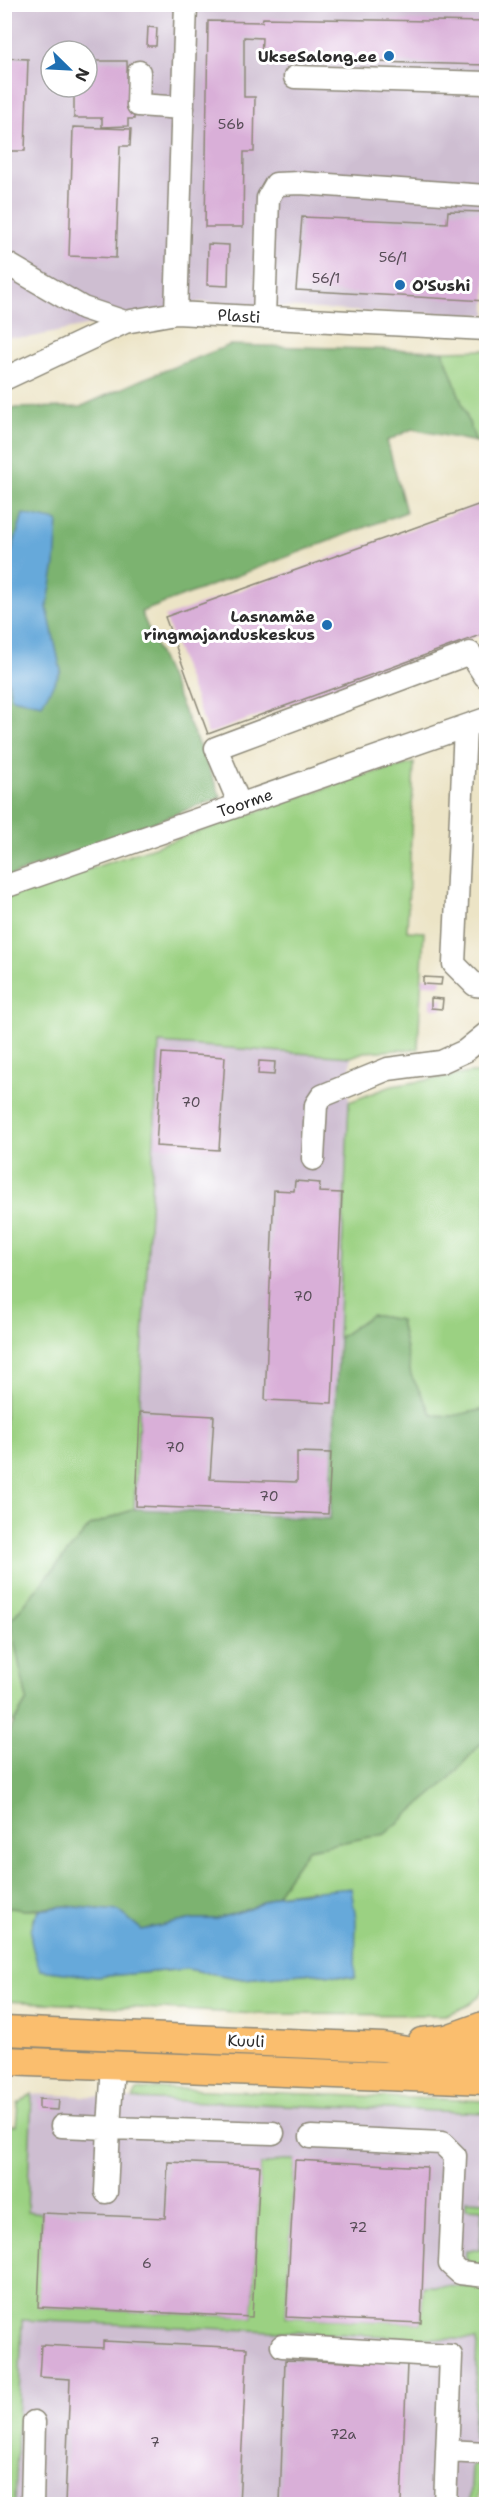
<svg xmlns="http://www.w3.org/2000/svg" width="491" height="2509" font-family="'Shantell Sans',sans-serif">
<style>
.industrial{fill:#cebed1;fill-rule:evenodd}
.green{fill:#9bd182;stroke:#637e56;stroke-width:1.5}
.forest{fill:#7cb370;stroke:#546f4e;stroke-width:1.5}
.water{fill:#66a9da;stroke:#486a82;stroke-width:1.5}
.building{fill:#d9afd8}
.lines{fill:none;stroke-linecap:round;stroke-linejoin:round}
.minor-casing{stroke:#8c8878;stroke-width:25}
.major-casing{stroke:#8c8878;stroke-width:31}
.minor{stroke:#fff;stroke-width:22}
.major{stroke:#fabe6e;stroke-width:28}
.poi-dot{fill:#1f6fb2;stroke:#fff;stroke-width:2}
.labels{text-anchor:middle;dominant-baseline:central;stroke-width:6;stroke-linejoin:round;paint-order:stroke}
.number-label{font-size:14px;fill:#564c56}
.poi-label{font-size:16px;font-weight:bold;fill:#2b2b2b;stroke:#fff;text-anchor:end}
.street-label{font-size:16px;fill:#2b2b2b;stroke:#fff}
</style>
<rect width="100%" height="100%" fill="#fff"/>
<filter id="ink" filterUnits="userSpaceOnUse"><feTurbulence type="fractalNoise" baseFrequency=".0167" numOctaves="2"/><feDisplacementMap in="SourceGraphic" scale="12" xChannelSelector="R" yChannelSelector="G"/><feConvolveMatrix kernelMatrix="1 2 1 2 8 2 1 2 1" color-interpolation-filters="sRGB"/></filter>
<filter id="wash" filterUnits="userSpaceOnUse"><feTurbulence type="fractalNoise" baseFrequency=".008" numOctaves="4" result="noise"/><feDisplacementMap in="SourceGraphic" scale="24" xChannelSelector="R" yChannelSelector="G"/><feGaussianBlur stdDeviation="1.35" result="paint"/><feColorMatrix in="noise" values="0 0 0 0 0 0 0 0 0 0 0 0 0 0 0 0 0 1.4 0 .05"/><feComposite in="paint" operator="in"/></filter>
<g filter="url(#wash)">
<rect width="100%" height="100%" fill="#ece4c6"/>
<path class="industrial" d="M5,5H486V315L368,312L200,302L28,338L5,337ZM51,51H87V87H51Z
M159,1042L351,1056L330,1519L134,1509Z
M31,2094L486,2113L471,2504H14Z"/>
<path class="green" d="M486,350V444L476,442L443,351Z
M414,763L407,931L424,932L418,1049L364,1052L351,1057L159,1043L134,1509L90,1526L10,1621L27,1700L13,1723L5,1712V898L364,775Z
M470,1073H486V1409L452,1416L432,1415L411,1375L400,1320L371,1315L338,1338L349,1102L392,1086Z
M486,1738V1985C479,2003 462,2009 445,2015L257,2014L5,2001L4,1907L26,1910H40L32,1922L96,1977L186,1969L243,1979L314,1973L354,1978V1948L313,1890L276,1895L308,1849L385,1834L446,1782Z
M156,2088L486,2101V2192H483L486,2113L133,2099L137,2091Z
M32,2094L27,2211L42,2213L39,2307L252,2317L260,2166L281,2160H295L286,2317L421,2323L423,2286L486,2287L481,2426H486V2441L477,2440L473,2437L477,2340L22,2320L15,2504H5V2126H16L18,2104Z
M466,2200L486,2201V2265L472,2264L466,2258V2250H480L482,2209L466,2208Z
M476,2464H486V2482L480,2486L479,2504H470L472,2465Z"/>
<path class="forest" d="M230,345L443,351L476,442L412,429L387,441L406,512L141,612L221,797L5,878L4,408L80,407L143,379Z
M371,1315L400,1320L411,1375L432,1415L452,1416L486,1409V1738L446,1782L385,1834L308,1849L276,1895L251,1908L216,1919H193L142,1930L119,1911L65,1906L26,1910L5,1907V1738L27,1700L10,1621L90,1526L134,1509L330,1519L339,1338Z"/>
<path class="water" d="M23,514L58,521L55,565L47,607L61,671L42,704L11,698C5,661 0,620 5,582C8,559 16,537 23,514Z
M351,1888L356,1919L355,1978L314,1973L243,1979L186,1969L96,1977L40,1970C32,1947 24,1931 40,1910L65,1906L119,1911L142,1930L193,1919H216L252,1908L276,1895Z"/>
<g id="blocks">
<path class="building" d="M263,18L486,22V65L261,59L262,38L244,37V97H255L254,152H244L243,227H205L208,21L262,22Z
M148,27L157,28L156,46H147Z
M4,58L28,59L25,151H4Z
M87,61H127L128,107H134V119H128V126L102,127V118H74V87H87Z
M73,127L131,129L130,146H120L116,258L69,256Z
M448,211L486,212V301L296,290L302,217L447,223Z
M208,244L229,245L228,286L207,285Z
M486,502V633L208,734L165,617Z
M423,977L442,978L441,985L423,984Z
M431,998L443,999L442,1009L431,1008Z
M162,1053L225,1057L219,1150L156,1146Z
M259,1061L275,1062L274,1075L258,1074Z
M295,1181L320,1183L319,1192L342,1193L332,1403L265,1400L274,1190L294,1191Z
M140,1412L214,1416L210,1479L297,1482V1452L331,1453L328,1514L136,1506Z
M39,2099L59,2100L58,2110L39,2109Z
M295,2160L427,2167L421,2323L286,2317Z
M168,2162L260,2166L252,2317L38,2307L42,2213L165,2218Z
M103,2341L247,2348L239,2504H65L70,2379L39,2377L41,2345L103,2348Z
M285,2360L407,2364L401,2504H280Z"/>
</g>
</g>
<g filter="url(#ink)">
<use href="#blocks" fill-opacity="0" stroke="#8c8878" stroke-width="1.5"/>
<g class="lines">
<g class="minor-casing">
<path id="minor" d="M139,72L138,105L183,108
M295,77L486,83
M4,262L83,308L125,322
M176,313L186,4
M264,318L268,198L276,184L300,183L486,196
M4,379L125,322L176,313L486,329
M465,728L454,964L475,985L486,986
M240,805L216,748L470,653L485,676
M4,887L486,719
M313,1159L316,1105L322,1096L388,1069L441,1062L465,1051L486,1034
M113,2065L109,2128L273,2133
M62,2126L109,2128L106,2192
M311,2137L442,2143L455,2156L450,2264L460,2273L486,2276
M282,2346L451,2356L445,2504
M447,2451L486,2453
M32,2504L34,2422"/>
</g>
<g class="major-casing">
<path id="major" d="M4,2031L383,2047L425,2054L486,2056
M422,2042L447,2039L486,2025
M4,2061L486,2080"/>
</g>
<use href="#minor" class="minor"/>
<use href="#major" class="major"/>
</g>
</g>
<g class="poi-dot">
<circle cx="389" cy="56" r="6"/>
<circle cx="400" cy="285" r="6"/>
<circle cx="327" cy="625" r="6"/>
</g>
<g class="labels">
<g class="number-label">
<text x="231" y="124">56b</text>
<text x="393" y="257">56/1</text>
<text x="326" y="278">56/1</text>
<text x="191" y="1102">70</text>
<text x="303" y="1296">70</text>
<text x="175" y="1447">70</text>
<text x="269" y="1496">70</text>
<text x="358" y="2227">72</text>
<text x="147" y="2263">6</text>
<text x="343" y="2434">72a</text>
<text x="155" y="2442">7</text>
</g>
<g class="poi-label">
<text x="377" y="56">UkseSalong.ee</text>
<text x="412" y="285" text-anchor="start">O'Sushi</text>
<text x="315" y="616">Lasnamäe<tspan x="315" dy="18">ringmajanduskeskus</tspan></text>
</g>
<g class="street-label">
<text transform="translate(239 316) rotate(3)">Plasti</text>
<text transform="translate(245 803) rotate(-19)">Toorme</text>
<text transform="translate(246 2041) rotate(2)">Kuuli</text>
</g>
</g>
<rect width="491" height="2509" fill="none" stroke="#fff" stroke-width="24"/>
<g transform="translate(69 69) rotate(114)"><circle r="28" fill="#ffffff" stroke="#aaaaaa" stroke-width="1.5"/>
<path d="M0-4.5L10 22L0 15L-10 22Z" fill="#1f6fb2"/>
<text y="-9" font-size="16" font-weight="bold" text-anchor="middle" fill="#2b2b2b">N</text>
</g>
</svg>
